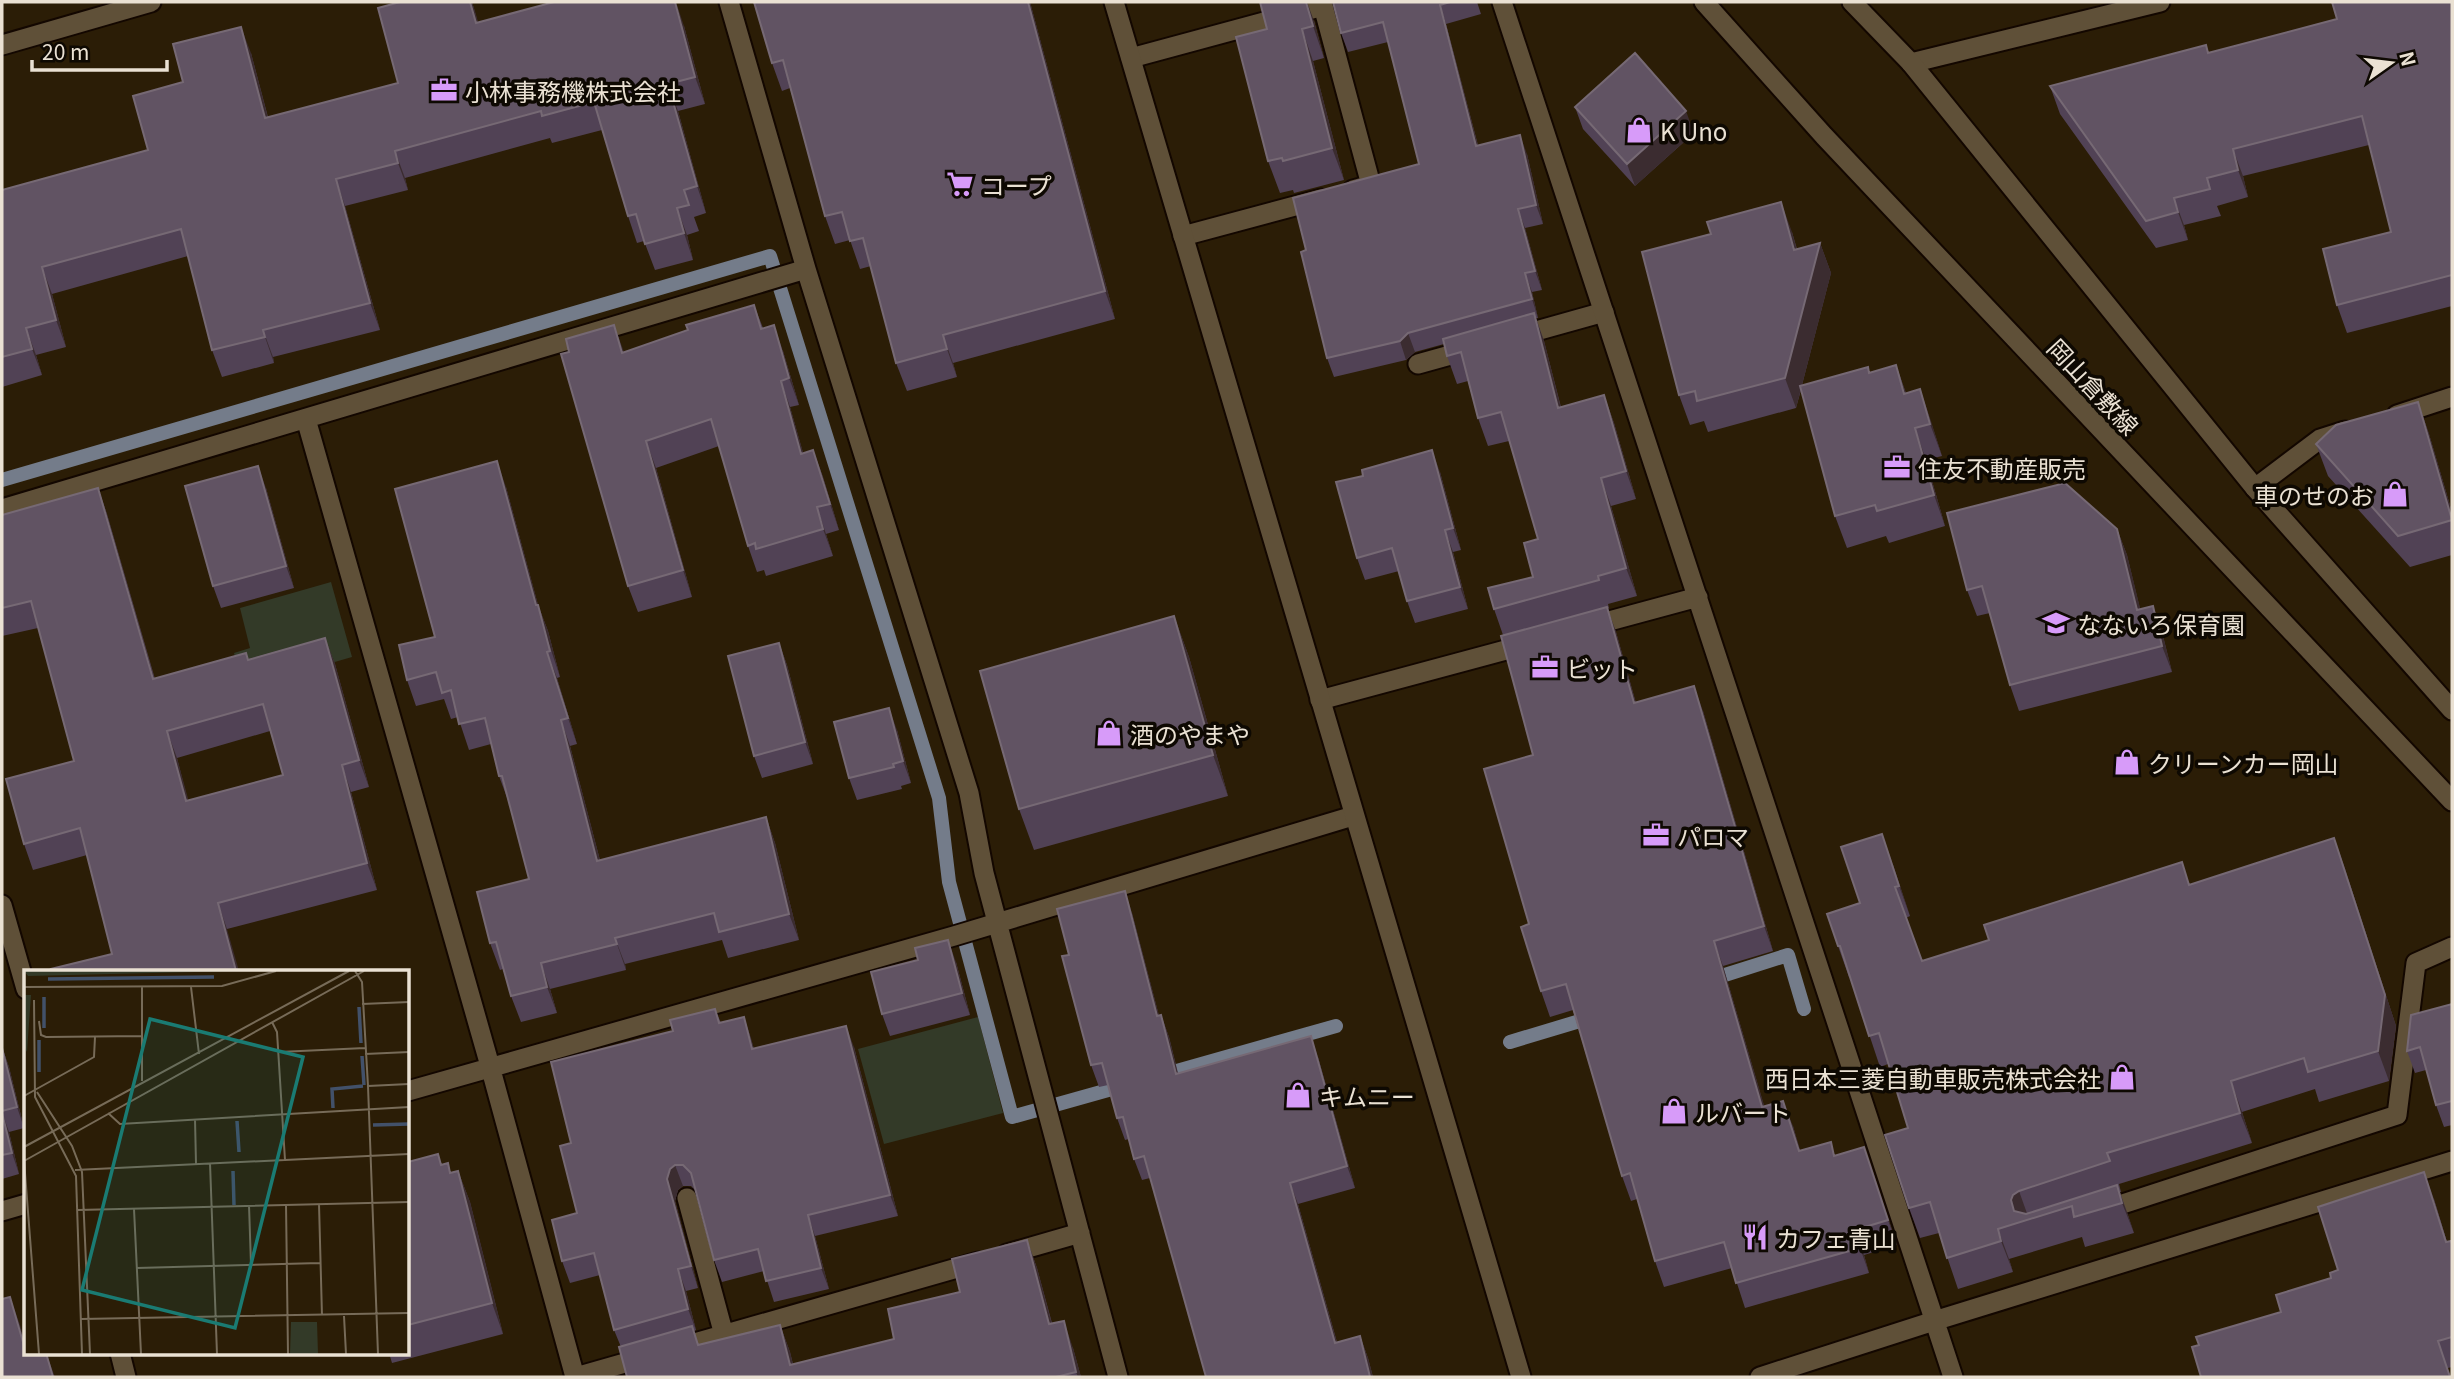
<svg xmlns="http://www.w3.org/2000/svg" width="2454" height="1379" font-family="Georgia,'Noto Sans JP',serif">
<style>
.green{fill:#333a28}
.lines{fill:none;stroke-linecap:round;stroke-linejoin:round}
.stream{stroke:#747c8a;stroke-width:14}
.service-casing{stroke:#130700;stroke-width:23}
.minor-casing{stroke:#130700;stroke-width:23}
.tertiary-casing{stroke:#130700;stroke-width:23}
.secondary-casing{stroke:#130700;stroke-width:23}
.service{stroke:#5f5038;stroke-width:19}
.minor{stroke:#5f5038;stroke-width:19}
.tertiary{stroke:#5f5038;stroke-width:19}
.secondary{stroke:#5f5038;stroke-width:19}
.wall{fill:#514255;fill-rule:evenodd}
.shaded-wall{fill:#3b2c30}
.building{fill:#615363;stroke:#766974;stroke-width:2;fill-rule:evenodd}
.labels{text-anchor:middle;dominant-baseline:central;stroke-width:7;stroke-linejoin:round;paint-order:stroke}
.poi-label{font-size:24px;fill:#eae1d3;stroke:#0e0902;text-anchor:start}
.street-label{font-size:24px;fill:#eae1d3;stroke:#0e0902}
.inset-river{fill:none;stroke:#42516a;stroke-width:3.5}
.inset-road{fill:none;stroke:#776b58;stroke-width:2}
.view{fill:#1a7b73;fill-opacity:0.15;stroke:#1a7b73;stroke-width:3.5}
.inset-edge{fill:none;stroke:#eae1d3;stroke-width:3.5}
</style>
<rect width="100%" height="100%" fill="#2b1d06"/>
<path class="green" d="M331,582L352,657L251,686L241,680L234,653L250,648L240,608Z
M978,1017L1003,1113L884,1144L858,1049Z"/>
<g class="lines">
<path class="stream" d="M2,480L770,256L939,798L949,882L1012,1117L1126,1085
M1709,980L1788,955L1804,1009
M1510,1042L1593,1017
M1159,1076L1336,1026"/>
<g class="service-casing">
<path id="service" d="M1131,58L1323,6L1371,185L1353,190
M1183,236L1321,199
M1518,336L1604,312
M1418,364L1472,349
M2101,1211L2397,1115L2416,963L2452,947"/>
</g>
<g class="minor-casing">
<path id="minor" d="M729,2L806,269L969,793L984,873L1118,1377
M1502,2L1953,1377
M1911,63L2160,2
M2397,415L2452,397
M306,419L490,1066L575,1377
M2255,488L2320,439L2345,431
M2,509L806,269
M1587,627L1698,597
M1320,700L1528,644
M2,905L26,989
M408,1091L954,936L1353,816
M687,1198L724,1335
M2,1211L26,1204
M1007,1254L1080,1233
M120,1353L126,1377
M576,1377L978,1262
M1760,1377L1934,1321L2452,1161"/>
</g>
<g class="tertiary-casing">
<path id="tertiary" d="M1114,2L1521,1377
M2,45L151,2"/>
</g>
<g class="secondary-casing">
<path id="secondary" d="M1704,2L1824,136L2452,801
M1852,2L1911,63L2255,488L2452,710"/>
</g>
<use href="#service" class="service"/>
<use href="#minor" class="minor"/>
<use href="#tertiary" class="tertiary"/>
<use href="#secondary" class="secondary"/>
</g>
<path class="wall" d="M400,2H472L478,23L684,26L705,104L678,111L706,213L694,217L699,231L687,235L693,260L655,270L644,241L637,243L628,216L602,130L552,143L550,138L405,178L408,190L345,206L380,330L273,357L274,363L222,377L212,350L188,256L52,294L66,347L36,355L42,375L2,387V190L148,150L183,82L251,53L268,117L398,83Z
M1030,2L1115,319L953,363L957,377L907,391L896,363L871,266L860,269L850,240L835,244L825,216L790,88L782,91L772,63Z
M1333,2H1477L1481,14L1446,24L1478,145L1527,154L1543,224L1525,228L1542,290L1532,292L1538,318H1536L1544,341L1561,407L1604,395L1614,423L1636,499L1611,506L1637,596L1608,604L1609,608L1607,609L1616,632L1636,703L1703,711L1773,951L1723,966L1764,1106L1793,1126L1800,1151L1836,1156L1864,1147L1897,1245L1864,1255L1869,1273L1745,1308L1732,1268L1664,1287L1655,1261L1637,1199L1631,1201L1622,1176L1573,1010L1550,1017L1541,991L1529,924L1533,755L1503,635L1494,609L1533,577L1538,539L1509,441L1488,446L1478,418L1468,381L1457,384L1447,356L1444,344L1415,352L1406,360L1334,377L1327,358L1306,250L1419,164L1388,42L1348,52L1341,33Z
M2452,2V306L2347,333L2337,305L2391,232L2369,145L2243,176L2248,197L2217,206L2221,216L2184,225L2188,240L2156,248L2060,114L2050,86Z
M1314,21L1324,58L1313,61L1344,180L1294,193L1293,190L1280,193L1268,161L1267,29Z
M1575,107L1694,133L1635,186L1583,129Z
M1792,232L1797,249L1820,243L1831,273L1802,385L1870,373L1896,365L1906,393L1920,389L1942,456L1926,460L1945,526L1889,543L1886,536L1847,548L1835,516L1801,390L1796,408L1708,432L1704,421L1690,425L1679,395Z
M754,305L763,328L783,351L799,405L790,407L803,453L813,450L823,477L839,530L826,534L833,556L766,576L764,570L757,572L748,546L719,446L656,468L692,597L638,612L628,586L569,352L624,353L688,330Z
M2418,402L2429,434L2452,512V555L2410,567L2328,476L2316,444Z
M1440,472L1461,550L1453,552L1468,609L1415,623L1407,601L1399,571L1365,580L1357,558Z
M506,487L538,605L548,631L560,677L557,678L577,744L570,746L600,860L766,817L775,843L799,940L728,958L722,940L625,964L626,970L550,989L557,1013L521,1022L511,996L503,969L500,970L490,943L529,879L509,803L499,776L491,744L469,750L458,717L451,719L444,699L416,706L407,680L435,637Z
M98,488L107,514L155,679L249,659L325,638L335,664L369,787L351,792L377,890L227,929L112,954L87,855L33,870L24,844L74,761L38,628L2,636V515ZM270,731L283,775L188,801L177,758Z
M266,488L294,588L221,608L213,586Z
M2117,529L2127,555L2140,609L2162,632L2172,672L2019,711L2010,685L1990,613L1977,616L1967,590Z
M1174,616L1189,657L1228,796L1034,850L1019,809Z
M779,643L787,665L813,764L762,778L754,756Z
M897,730L911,783L901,786L902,789L857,800L849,778Z
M2334,838L2345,869L2396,1026L2389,1081L2319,1102L2315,1089L2242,1112L2252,1143L2119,1184L2121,1192H2120L2134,1233L2085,1247L2082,1237L2009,1259L2013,1272L1958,1289L1939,1233L1920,1238L1909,1208L1908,1128L1888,1064L1880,1067L1850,977H1849L1838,946L1860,903L1893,865L1910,916L1906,918L1922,961L2190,885Z
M1132,913L1159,1016L1161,1015L1169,1037L1178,1073L1318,1057L1355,1188L1298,1204L1337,1342L1360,1336L1368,1358L1373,1377L1150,1178L1142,1180L1134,1159L1129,1139L1125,1140L1117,1118L1108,1085L1099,1087L1091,1065L1069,955Z
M956,962L970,1015L890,1036L882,1014Z
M2452,1004V1125L2444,1127L2436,1105L2426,1070L2415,1073L2407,1051Z
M715,1009L721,1023L744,1017L754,1049L854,1047L898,1216L815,1236L829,1289L774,1302L764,1271L722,1282L714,1260L696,1191L691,1186H683L678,1190L675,1201L698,1288L686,1291L696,1330L694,1331L699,1345L780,1325L790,1352L793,1364L894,1339L960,1292L1027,1240L1037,1268L1052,1323L1073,1348L1081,1377H627L621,1347L614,1330L600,1275L570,1283L562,1261L577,1213L571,1143L673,1031Z
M2,1047L9,1067L24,1128L9,1132L19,1174L2,1179Z
M408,1162L442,1165L451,1173L458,1171L470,1202L503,1334L392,1363L389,1353H408Z
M2434,1199L2447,1242L2452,1244V1367L2448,1368L2199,1345L2281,1312L2331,1278L2338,1270Z"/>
<path class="shaded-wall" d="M470,2H472L475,11L486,50L476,23Z
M676,2L684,26L705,104L695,77Z
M1028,2H1030L1115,319L1105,291Z
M1306,2H1307L1314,21L1324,58L1313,26Z
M1440,5L1446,24L1483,165L1476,146Z
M241,27L251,53L275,145L265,118Z
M1302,29L1313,61L1344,180L1332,148Z
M668,84L678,111L706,213L697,186Z
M1686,111L1694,133L1635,186L1627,164Z
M1520,135L1527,154L1543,224L1536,205Z
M2233,149L2243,176L2248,197L2238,170Z
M395,151L405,178L408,190L398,163Z
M336,179L345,206L380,330L370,303Z
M2174,198L2184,225L2188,240L2178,212Z
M1781,202L1792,232L1805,280L1794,250Z
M677,208L687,235L693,260L684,233Z
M1518,209L1525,228L1542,290L1535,271Z
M1820,243L1831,273L1796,408L1785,378Z
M42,267L52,294L66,347L56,320Z
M1525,273L1532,292L1538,318L1532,299Z
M1534,313L1544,341L1568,436L1558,408Z
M614,325L624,352L631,380L622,353Z
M774,325L783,351L799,405L789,378Z
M26,328L36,355L42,375L32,349Z
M263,330L273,357L274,363L265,337Z
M1408,333L1415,352L1406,360L1400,341Z
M943,335L953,363L957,377L947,349Z
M1896,365L1907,397L1904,394Z
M781,381L790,407L811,480L801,454Z
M1920,389L1931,421L1942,456L1930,424Z
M1604,395L1614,423L1636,499L1626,471Z
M2418,402L2429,434L2452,512V519Z
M1915,428L1926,460L1945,526L1934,495Z
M646,441L656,468L692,597L683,570Z
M813,450L823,477L839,530L830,504Z
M1432,450L1440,472L1461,550L1453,528Z
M497,461L506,487L545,630L538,605L548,631L560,677L536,605Z
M258,466L266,488L294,588L286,566Z
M1601,478L1611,506L1637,596L1626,568Z
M98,488L107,514L162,706L153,679Z
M817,507L826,534L833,556L823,529Z
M2117,529L2127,555L2147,636L2137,610Z
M1445,530L1453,552L1468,609L1460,587Z
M2153,606L2162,632L2172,672L2162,646Z
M1607,607L1616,632L1643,729L1634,703Z
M1174,616L1189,657L1228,796L1213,755Z
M325,638L335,664L369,787L359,760Z
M779,643L787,665L813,764L805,742Z
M547,652L557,678L577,744L568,718Z
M1694,686L1703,711L1773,951L1764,926Z
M889,708L897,730L911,783L903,761Z
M561,720L570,746L607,887L597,861Z
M167,731L177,758L196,828L186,801Z
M342,765L351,792L377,890L367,863Z
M766,817L775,843L799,940L789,914Z
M1882,834L1893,865L1910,916L1899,886Z
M2334,838L2345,869L2396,1026L2389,1081L2378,1051Z
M1125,891L1132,913L1165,1038L1157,1016Z
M218,903L227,929L239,971H236Z
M615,938L625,964L626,970L617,944Z
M948,940L956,962L970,1015L962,993Z
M1714,941L1723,966L1772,1132L1762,1107Z
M541,963L550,989L557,1013L547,987Z
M1161,1015L1169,1037L1183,1095L1176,1074Z
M744,1017L751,1038L760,1071L752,1049Z
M846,1026L854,1047L898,1216L890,1195Z
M1311,1036L1318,1057L1355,1188L1347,1166Z
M2,1047L9,1067L24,1128L17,1107Z
M2231,1081L2242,1112L2252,1143L2240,1113Z
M1783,1101L1793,1126L1808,1176L1799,1151Z
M2,1112L9,1132L19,1174L12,1153Z
M1864,1147L1873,1172L1897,1245L1888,1220Z
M675,1165L683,1186L678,1190L675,1201L698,1288L691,1266L667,1179L670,1169Z
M458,1171L470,1202L503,1334L492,1303Z
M2424,1172L2434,1199L2452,1259L2446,1242Z
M1290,1183L1298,1204L1343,1364L1335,1343Z
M2117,1185L2128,1215L2134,1233L2122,1203Z
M2019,1191L2029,1219L2018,1222L2011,1200L2013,1195Z
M808,1215L815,1236L829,1289L821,1268Z
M1998,1229L2009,1259L2013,1272L2001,1241Z
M1855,1230L1864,1255L1869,1273L1860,1248Z
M1027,1240L1037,1268L1059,1351L1049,1324Z
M678,1269L686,1291L696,1330L688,1309Z
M10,1297L20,1325L26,1346V1352Z
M1064,1321L1073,1348L1081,1377H1078L1076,1372Z
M780,1325L790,1352L796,1377L790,1365Z
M1360,1336L1368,1358L1373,1377H1370Z
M46,1353L55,1377H53Z"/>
<path class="building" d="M400,2H470L476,23L554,2H675L695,77L668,84L697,186L684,190L689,205L677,208L684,233L645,244L636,214L628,216L594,102L542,116L541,111L395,151L398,163L336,179L370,303L263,330L265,337L212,350L181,229L42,267L56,320L26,328L32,349L2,357V190L148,150L133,96L183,82L173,44L241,27L265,118L398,83L378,8Z
M754,2H1028L1105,291L943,335L947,349L896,363L863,238L850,241L842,212L825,216L783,60L772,63Z
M1260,2H1306L1313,26L1302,29L1332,148L1283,161L1282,158L1268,161L1236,37L1267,29Z
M1333,2H1450L1440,5L1476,146L1520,135L1536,205L1518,209L1535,271L1525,273L1532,299L1408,333L1400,341L1327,358L1301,252L1306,250L1293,198L1419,164L1383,22L1341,33Z
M2332,2H2452V275L2337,305L2323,249L2391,232L2362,116L2233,149L2238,170L2207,178L2210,189L2174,198L2178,212L2146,221L2050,86L2206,45L2208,53L2337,19Z
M1635,53L1686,111L1627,164L1575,107Z
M1781,202L1794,250L1820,243L1785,378L1697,401L1695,391L1679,395L1642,252L1711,234L1707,222Z
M754,305L761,329L774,325L789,378L781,381L801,454L813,450L830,504L817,507L823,529L756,549L755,543L748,546L711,419L646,441L683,570L628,586L561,354L569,352L566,339L614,325L622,353L688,330L686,325Z
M1534,313L1558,408L1604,395L1626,471L1601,478L1626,568L1598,576L1599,580L1494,609L1488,588L1533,577L1524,543L1538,539L1501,412L1478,418L1461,352L1447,356L1443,339Z
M1896,365L1904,394L1920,389L1930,424L1915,428L1934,495L1877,511L1875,505L1835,516L1800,386L1868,367L1869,373Z
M2418,402L2452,520L2398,536L2316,444L2336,425Z
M1432,450L1453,528L1445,530L1460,587L1407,601L1392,548L1357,558L1336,482L1363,476L1362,470Z
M497,461L536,605H538L550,651L547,652L568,718L561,720L597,861L766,817L789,914L719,932L714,913L615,938L617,944L541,963L547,987L511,996L496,942L490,943L477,892L529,879L502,776H499L485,718L459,724L451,690L442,693L436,672L407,680L399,645L435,637L395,489Z
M258,466L286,566L213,586L185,486Z
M2065,483L2117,529L2137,610L2153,606L2162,646L2010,685L1982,586L1967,590L1947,513Z
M98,488L153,679L246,653L248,660L325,638L359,760L342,765L367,863L218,903L236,971H52L51,969L112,954L80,828L24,844L6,779L74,761L31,601L2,608V515ZM263,704L283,775L186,801L167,731Z
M1607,607L1634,703L1694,686L1764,926L1714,941L1762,1107L1783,1101L1799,1151L1831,1142L1834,1156L1864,1147L1888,1220L1855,1230L1860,1248L1736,1283L1724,1242L1655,1261L1630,1173L1622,1176L1566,984L1541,991L1521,927L1529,924L1484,769L1533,755L1501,636Z
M1174,616L1213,755L1019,809L980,671Z
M779,643L805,742L754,756L728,656Z
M889,708L903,761L893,764L894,767L849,778L834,722Z
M1882,834L1899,886L1895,887L1922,961L1989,940L1984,925L2182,862L2189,885L2334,838L2385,995L2378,1051L2308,1072L2304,1058L2231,1081L2240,1113L2107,1153L2110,1161L2019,1191L2013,1195L2011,1200L2014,1211L2026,1214L2117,1185L2122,1203L2074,1217L2072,1206L1998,1229L2001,1241L1947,1258L1930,1202L1909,1208L1885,1135L1908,1128L1879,1033L1869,1036L1840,946H1838L1827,914L1860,903L1841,847Z
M1125,891L1157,1016L1161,1015L1176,1074L1311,1036L1347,1166L1290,1183L1335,1343L1360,1336L1370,1377H1206L1144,1156L1134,1159L1123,1117L1117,1118L1102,1063L1091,1065L1062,956L1069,955L1057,909Z
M948,940L962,993L882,1014L871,972L918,960L915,948Z
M2452,1004V1101L2436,1105L2420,1047L2407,1051L2411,1015Z
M715,1009L719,1023L744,1017L752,1049L846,1026L890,1195L808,1215L821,1268L766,1281L758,1249L714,1260L691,1173L683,1165H675L670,1169L667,1179L691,1266L678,1269L688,1309L614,1330L594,1253L562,1261L552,1220L577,1213L560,1146L571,1143L551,1062L673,1031L670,1020Z
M2,1048L17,1107L2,1111Z
M2,1113L12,1153L2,1155Z
M438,1154L441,1165L448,1163L450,1173L458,1171L492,1303L408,1325V1162Z
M2424,1172L2446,1242L2451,1241L2452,1244V1337L2438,1341L2450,1377H2201L2192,1347L2199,1345L2196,1337L2281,1312L2276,1295L2331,1278L2330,1273L2338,1270L2318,1207Z
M1027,1240L1049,1324L1064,1321L1076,1372L1056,1377H627L619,1347L692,1326L698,1345L780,1325L790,1365L894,1339L888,1309L960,1292L952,1259Z
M10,1297L25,1349H26V1353H46L53,1377H2V1299Z"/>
<defs>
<g id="office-bare" transform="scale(2.1)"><path d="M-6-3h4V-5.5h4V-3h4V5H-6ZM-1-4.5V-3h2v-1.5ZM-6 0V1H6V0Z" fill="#d79bf9" stroke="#0e0902" stroke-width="2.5" paint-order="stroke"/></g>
<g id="shop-bare" transform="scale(2.1)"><path d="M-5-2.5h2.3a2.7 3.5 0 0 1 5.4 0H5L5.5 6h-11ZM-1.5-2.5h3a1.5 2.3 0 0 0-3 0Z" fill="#d79bf9" stroke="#0e0902" stroke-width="2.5" paint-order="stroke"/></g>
<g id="supermarket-bare" transform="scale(2.1)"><path d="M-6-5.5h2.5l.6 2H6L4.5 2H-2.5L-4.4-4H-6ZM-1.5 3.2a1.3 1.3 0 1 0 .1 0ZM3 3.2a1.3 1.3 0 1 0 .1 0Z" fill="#d79bf9" stroke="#0e0902" stroke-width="2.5" paint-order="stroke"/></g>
<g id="school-bare" transform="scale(2.1)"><path d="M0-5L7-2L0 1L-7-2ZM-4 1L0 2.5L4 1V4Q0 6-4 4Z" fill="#d79bf9" stroke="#0e0902" stroke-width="2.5" paint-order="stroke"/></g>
<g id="restaurant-bare" transform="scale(2.1)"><path d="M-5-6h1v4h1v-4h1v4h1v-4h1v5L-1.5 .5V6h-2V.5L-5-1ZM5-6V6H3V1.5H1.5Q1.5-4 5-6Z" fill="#d79bf9" stroke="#0e0902" stroke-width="2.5" paint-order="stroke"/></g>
</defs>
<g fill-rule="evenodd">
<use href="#office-bare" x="444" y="90"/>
<use href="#shop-bare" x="1639" y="130"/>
<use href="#supermarket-bare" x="960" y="184"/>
<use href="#office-bare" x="1897" y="467"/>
<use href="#shop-bare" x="2395" y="494"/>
<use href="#school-bare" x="2056" y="623"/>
<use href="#office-bare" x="1545" y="667"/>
<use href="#shop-bare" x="1109" y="733"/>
<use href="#shop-bare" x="2127" y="762"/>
<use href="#office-bare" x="1656" y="835"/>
<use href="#shop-bare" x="2122" y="1077"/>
<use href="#shop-bare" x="1298" y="1095"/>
<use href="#shop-bare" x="1674" y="1111"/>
<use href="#restaurant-bare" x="1755" y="1237"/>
</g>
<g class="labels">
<g class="poi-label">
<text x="465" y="90">小林事務機株式会社</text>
<text x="1660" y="130">K Uno</text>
<text x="981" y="184">コープ</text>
<text x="1918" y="467">住友不動産販売</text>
<text x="2374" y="494" text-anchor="end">車のせのお</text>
<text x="2077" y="623">なないろ保育園</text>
<text x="1566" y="667">ビット</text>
<text x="1130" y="733">酒のやまや</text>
<text x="2148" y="762">クリーンカー岡山</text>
<text x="1677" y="835">パロマ</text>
<text x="2101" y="1077" text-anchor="end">西日本三菱自動車販売株式会社</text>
<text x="1319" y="1095">キムニー</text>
<text x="1695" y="1111">ルバート</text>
<text x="1776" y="1237">カフェ青山</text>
</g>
<g class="street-label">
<text transform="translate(2094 386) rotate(47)">岡山倉敷線</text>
</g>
</g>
<g transform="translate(24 970)">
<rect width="385" height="385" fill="#2b1d06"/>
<path d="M0,1H213L4,6ZM0,25H7L3,82L0,76ZM267,352H293L294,384H266Z" fill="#333a28"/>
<path class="inset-river" d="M24,9L190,7M335,37L337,73M20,58V27M338,86L340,115M15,102V70M309,138L308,119L339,116M213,151L215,182M349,155L385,154M209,201L210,235"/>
<path class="inset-road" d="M331,1L338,12L344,116L354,384M0,17L198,16L252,1M118,17V111M167,17L175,84M10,30L11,127L52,206L58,384M338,34L385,32M15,51L17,65L22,67L118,66M248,52L253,62L261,190M255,82L341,78M341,84L385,82M344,116L385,114M13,122L48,176L58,202L66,384M0,126L70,87L71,67M84,143L96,154L385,137M171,149L172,194M0,177L325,1M0,190L15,384M0,191L340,1M186,193L193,384M51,200L385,184M262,234L264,384M295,234L298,346M225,235L227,295M110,239L117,384M54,240L385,232M113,298L296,293M320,346L322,384M57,349L385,343"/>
<path class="view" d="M126,49L279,87L211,358L58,320Z"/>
<rect width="385" height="385" class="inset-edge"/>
</g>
<rect width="2454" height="1379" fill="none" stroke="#eae1d3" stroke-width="7"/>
<g transform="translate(2391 63) rotate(76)" stroke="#0e0902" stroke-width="5" paint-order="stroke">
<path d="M0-5L12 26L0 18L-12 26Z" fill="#eae1d3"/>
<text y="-10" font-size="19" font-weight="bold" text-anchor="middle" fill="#eae1d3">N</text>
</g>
<path d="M32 60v10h135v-10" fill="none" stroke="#eae1d3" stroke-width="3.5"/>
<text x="42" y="60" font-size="21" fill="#eae1d3" stroke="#0e0902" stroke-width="5" paint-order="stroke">20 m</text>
</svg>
